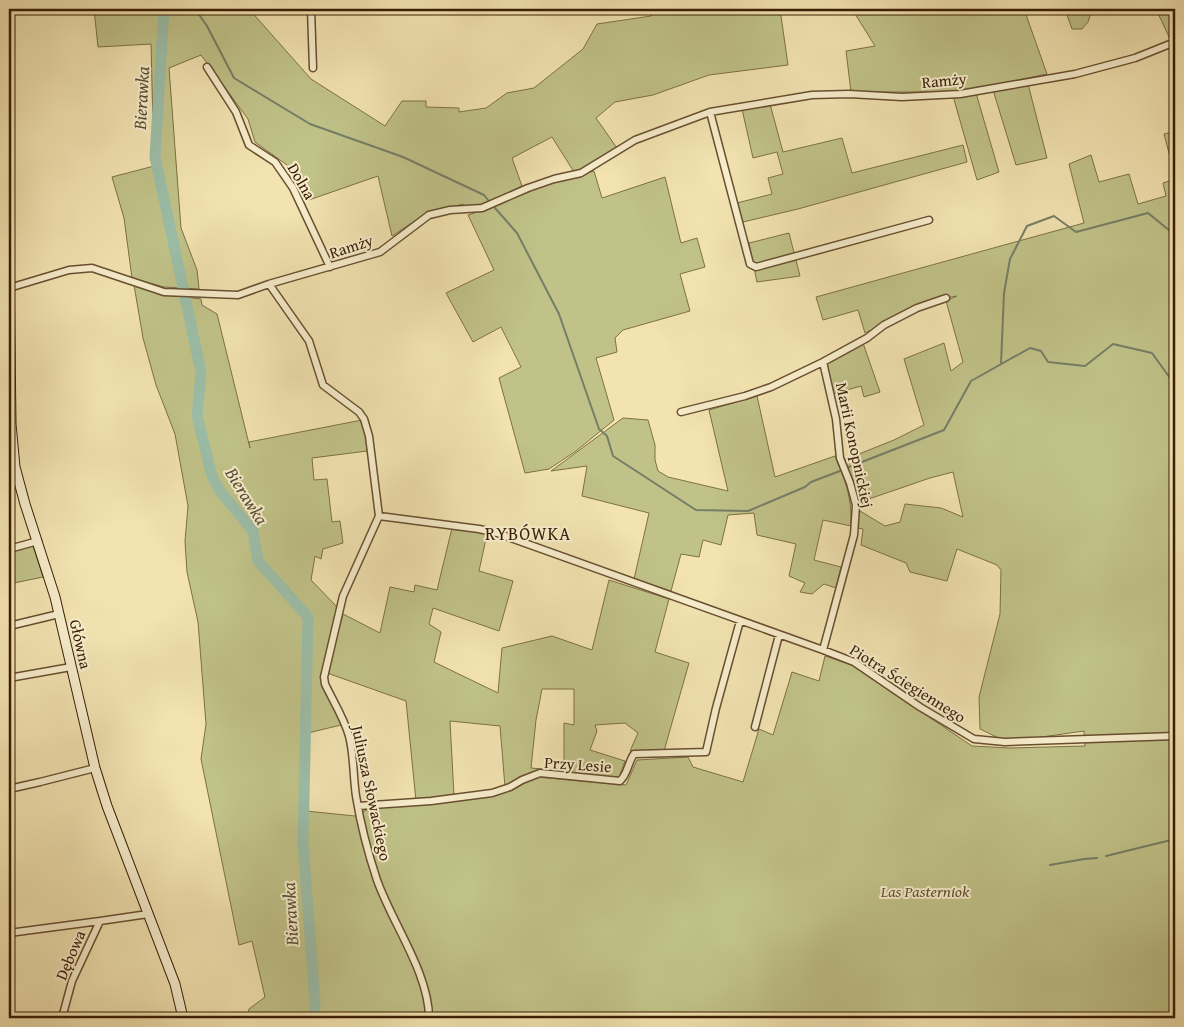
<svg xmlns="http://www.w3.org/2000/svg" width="1184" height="1027" font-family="'Gentium Book Plus',serif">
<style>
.green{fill:#c0c288;stroke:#7d7046}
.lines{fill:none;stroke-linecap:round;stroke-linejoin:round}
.stream{stroke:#757e67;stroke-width:2}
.river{stroke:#9cbea8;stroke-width:11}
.street-casing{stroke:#684f30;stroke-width:9}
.secondary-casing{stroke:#3a1e05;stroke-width:11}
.street{stroke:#f7edcc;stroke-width:6}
.secondary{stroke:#f7edcc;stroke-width:9}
.labels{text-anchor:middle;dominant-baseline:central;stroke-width:4;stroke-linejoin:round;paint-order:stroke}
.street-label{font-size:16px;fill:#3a1e05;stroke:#f7edcc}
.park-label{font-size:16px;font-style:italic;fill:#624f2c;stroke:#f7edcc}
.water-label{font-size:18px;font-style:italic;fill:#574e36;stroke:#f7edcc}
.neighbourhood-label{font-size:18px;letter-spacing:1px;fill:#3a1e05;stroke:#f7edcc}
</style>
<rect width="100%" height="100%" fill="#f2e3b1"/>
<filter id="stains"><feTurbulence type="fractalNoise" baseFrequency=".004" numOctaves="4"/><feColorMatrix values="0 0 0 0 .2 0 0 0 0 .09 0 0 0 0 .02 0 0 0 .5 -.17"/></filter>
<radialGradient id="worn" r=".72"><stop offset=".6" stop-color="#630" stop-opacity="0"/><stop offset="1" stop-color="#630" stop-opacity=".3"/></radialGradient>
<path class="green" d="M94,9H249L311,79L385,126L402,101H426V107L459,108V112L486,108L507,93L534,88L583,49L597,24L651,16V9H780L788,65L709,75L653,95L615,102L596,118L617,148L592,164L574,172L552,137L512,158L522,186L484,204L464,207L463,204L425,214L392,236L378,176L306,201L287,165L255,142L248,119L201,55L169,68L181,228L197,270L199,289L164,287L132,278L124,218L112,177L154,166L151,44L98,47Z
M852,9H1024L1047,74L960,92H851L846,51L875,46Z
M1065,9H1090L1092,10L1088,22L1082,29H1072Z
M1156,9H1171L1175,21V37L1170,39Z
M1028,84L1047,158L1016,165L993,90Z
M976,93L999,172L977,180L953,96Z
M770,104L783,152L842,138L852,173L963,145L967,162L798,209L743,222L737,203L772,194L768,178L783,174L777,152L753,158L742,109Z
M1175,131V176L1164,134Z
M1091,155L1099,182L1129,174L1138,204L1166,196L1163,183L1175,179V1018H246L249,1009L265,997L252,941L239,945L201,759L206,724L198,622L187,572L185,541L188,506L175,434L156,385L143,338L134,285L165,294L184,296L199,371L196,419L211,476L224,498L216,477L200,417L203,372L185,297L201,299L202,305L217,314L250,448L249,442L362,420C364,429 370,442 367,451L312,458L314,480L327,479L332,522L340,521L343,543L323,549L321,559L315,556L311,580L337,607L327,654L321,676L341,725L308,733L310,616L286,587L287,600L305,618L303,866L305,913L309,899L306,811L355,816L372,807L475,798L509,791L537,777L626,785L637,760L688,757L693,767L743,782L759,729L773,735L792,672L819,681L825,656L852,665L972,746L1010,748L1085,746L1084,731L1007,742L980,729L979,697L1000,614L1001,570L997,565L957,549L947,581L910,572L906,563L861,545L863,529L857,528L860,511L885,526L900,522L905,504L941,508L963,517L953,472L930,478L860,502L844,460L894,440L924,425L904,359L944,343L951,371L963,362L946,301L957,296L934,300L865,333L858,310L823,320L816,297L1084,223L1069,164Z
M594,171L602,198L665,177L681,243L697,238L705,267L680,274L690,311L623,330L615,338L617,352L596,358L614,420L576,451L549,469L525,473L499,378L521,367L501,327L473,342L446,293L494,270L468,215L486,209L530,189Z
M789,233L800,276L757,282L749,243Z
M863,343L880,392L864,397L861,386L833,394L827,364Z
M757,396L775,477L835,456C846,482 852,497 851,526L823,520L814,560L841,567L836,588L824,584L812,594L800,592L805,583L789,576L796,544L757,535L754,513L728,515L721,545L703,540L699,557L681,554L671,591L634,579L649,513L582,496L587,466L551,471L623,418L648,420L655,445V460L658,471L668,477L728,491L709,410Z
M452,528L487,534L479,571L513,581L499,631L433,608L429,624L441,632L434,662L498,693L502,648L552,636L592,650L609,580L669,599L655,652L689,663L664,751H630L638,733L625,723L595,725L597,731L590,750L625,761L619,777L610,778L564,771V723L574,725V689H542L536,720L531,768L542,769L505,787L500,726L450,721L454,796L416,801L406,701L327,673L343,614L380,633L390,587L414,592L415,585L437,590Z
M33,546L43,577L9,584V551Z"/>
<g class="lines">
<path class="stream" d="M195,9L207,26L234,78L310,124L403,157L484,195L488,200
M495,208L517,233L559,314L599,429L607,436L613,456L696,510L748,511L805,487L811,482L840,471
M1001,364L1004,293L1010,259L1027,226L1054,216L1076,232L1148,213L1175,235
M849,467L944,430L971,381L1030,348L1041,351L1048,362L1085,366L1113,344L1152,353L1175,385
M1106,856L1175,839
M1050,865L1084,859L1097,858"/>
<path class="river" d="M164,9L155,157L201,372L197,416L212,476L220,491L253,531L258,561L308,617L303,842L315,1003L314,1018"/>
<g class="street-casing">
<path id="street" d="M311,9L313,68
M207,67L236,112L249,145L275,162L293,188L330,267
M710,112L750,264L756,267L760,266L929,220
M269,284L309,341L323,385L359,412L364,419L369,436L379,516L343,596L324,677L325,684C333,701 344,718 349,736C354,755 353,776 356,796C360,821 369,856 377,880C392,923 429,973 429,1018
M9,288L69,270L92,268L164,292L238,295L269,284L380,252L429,215L450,210L482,208L528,188L554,179L581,173L635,140L710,112L812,95L849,94L902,97L960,94L1075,74L1135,58L1175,42
M823,362L836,419L840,458L850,483L856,505L854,535L823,650
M681,412L745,396L771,387L823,362L867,338L884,325L917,308L946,298
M379,516L479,529L497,533L823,650L854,662L920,707L974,739L1005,742L1175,736
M9,549L38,541
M9,626L59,614
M9,678L71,667
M755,727L779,635
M9,789L40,782L95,768
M358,806L431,801L492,793L510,787L522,780L540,773L620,781C628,774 628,762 634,754L706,752L716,708L740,621
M9,933L100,921
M62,1018L72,981L100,921L148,914"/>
</g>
<g class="secondary-casing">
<path id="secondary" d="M9,265L11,424L15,467L25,504L55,597L95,768L107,806L175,984L183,1018"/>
</g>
<use href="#street" class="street"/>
<use href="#secondary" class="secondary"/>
</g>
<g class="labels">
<g class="street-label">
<text transform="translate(944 80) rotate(-5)">Ramży</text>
<text transform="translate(302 181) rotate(60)">Dolna</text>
<text transform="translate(351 246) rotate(-18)">Ramży</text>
<text transform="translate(855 445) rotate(78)">Marii Konopnickiej</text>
<text transform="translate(81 644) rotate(77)">Główna</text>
<text transform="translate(908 683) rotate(32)">Piotra Ściegiennego</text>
<text transform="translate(578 764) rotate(4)">Przy Lesie</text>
<text transform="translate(372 793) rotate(78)">Juliusza Słowackiego</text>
<text transform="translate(70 955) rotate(-67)">Dębowa</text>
</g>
<g class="park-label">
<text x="925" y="891">Las Pasterniok</text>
</g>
<g class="water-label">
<text transform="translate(141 98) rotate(-87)">Bierawka</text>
<text transform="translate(247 496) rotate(58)">Bierawka</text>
<text transform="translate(290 914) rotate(-93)">Bierawka</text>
</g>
<g class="neighbourhood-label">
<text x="528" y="533">RYBÓWKA</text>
</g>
</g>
<rect width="1184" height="1027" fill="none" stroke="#f2e3b1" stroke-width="30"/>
<rect x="10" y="10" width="1164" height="1007" fill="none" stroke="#3a1e05" stroke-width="2.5"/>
<rect x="15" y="15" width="1154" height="997" fill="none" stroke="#3a1e05"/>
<rect width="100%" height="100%" filter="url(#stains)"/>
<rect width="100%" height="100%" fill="url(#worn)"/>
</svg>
